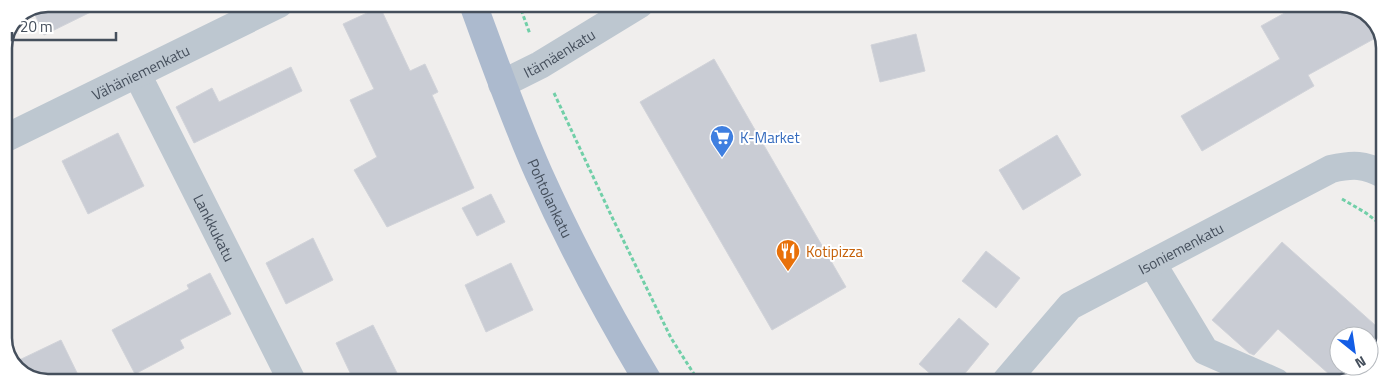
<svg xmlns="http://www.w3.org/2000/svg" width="1389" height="386" font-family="'Titillium Web',sans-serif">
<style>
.building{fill:#c9ccd4;stroke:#d1d3d9;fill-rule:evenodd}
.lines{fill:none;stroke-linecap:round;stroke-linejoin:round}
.path{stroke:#71cfa8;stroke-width:3;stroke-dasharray:4 2.5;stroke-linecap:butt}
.minor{stroke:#bdc7d0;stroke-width:28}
.major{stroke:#acbace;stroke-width:28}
.labels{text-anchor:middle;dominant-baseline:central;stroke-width:4;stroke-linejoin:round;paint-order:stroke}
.street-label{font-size:15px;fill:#454f5c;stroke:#fff}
.shop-label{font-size:15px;fill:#366cbe;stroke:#fff;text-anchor:start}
.food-label{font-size:15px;fill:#c56008;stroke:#fff;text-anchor:start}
.rim{fill:none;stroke:#454f5c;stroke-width:2.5}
</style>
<rect width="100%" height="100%" fill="#f0eeed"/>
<path class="building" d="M49,4H107L44,35L33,10Z
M1299,5H1352L1374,19L1381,35L1308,75L1314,86L1202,151L1181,116L1280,59L1261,26Z
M380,7L410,71L425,64L438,92L432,95L474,188L387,227L354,170L377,157L350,100L374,89L343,24Z
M916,34L925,71L880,82L871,45Z
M714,59L846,287L772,330L640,102Z
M291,67L302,91L194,143L176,107L212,88L219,102Z
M118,133L144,186L88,214L62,161Z
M1057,135L1081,175L1023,210L999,170Z
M491,194L505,222L477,236L462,208Z
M313,238L333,280L286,304L266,263Z
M1282,242L1384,333V349L1368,373L1338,382L1278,329L1254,355L1249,353L1212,320ZM1339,336H1369V366H1339Z
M986,251L1020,278L996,308L962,281Z
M511,263L533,310L486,332L465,285Z
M210,273L231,314L180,340L184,348L135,374L112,330L189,289L187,285Z
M959,318L989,344L958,382H940L919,364Z
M373,325L397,373L379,381H354L336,343Z
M61,340L81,381H37L15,367L13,363Z"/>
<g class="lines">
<path class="path" d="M519,4L530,34
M671,11L681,4
M554,93L611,215L671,338L699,382
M1342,199L1366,213L1384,227"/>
<g class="minor">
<path id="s1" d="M137,74L292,381"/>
<path id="s2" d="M502,84L540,65L640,4"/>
<path id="s3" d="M4,139L279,4"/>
<path d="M1152,263L1205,351L1276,382"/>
<path id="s4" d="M1005,382L1070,306L1331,169C1353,164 1364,164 1385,175"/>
</g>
<path class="major" id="s5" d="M473,4C494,61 514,118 539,174C571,245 608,314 648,381"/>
</g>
<defs>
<g id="supermarket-pin" transform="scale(1.25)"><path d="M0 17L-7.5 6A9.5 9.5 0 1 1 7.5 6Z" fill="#3f7fe0" stroke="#fff"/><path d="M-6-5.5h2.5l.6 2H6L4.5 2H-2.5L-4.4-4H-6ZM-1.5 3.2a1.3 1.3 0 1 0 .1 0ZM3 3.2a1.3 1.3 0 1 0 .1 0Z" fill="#fff"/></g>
<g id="restaurant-pin" transform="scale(1.25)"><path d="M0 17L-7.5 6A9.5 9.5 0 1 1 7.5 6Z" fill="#e8710a" stroke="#fff"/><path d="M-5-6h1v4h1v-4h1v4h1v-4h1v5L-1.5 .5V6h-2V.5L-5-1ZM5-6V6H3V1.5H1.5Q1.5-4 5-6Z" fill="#fff"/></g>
</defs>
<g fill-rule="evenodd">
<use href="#supermarket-pin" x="722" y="137"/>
<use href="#restaurant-pin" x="788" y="251"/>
</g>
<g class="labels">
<g class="street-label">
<text stroke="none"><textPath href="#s2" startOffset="65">Itämäenkatu</textPath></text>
<text stroke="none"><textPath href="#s3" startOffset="152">Vähäniemenkatu</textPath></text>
<text stroke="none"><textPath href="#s5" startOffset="209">Pohtolankatu</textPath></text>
<text stroke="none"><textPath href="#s1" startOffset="172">Lankkukatu</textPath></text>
<text stroke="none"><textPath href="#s4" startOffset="225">Isoniemenkatu</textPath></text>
</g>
<g class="shop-label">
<text x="740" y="137">K-Market</text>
</g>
<g class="food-label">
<text x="806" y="251">Kotipizza</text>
</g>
</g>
<path d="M0 0H1389V386H0ZM48 12H1340A36 36 0 0 1 1376 48V338A36 36 0 0 1 1340 374H48A36 36 0 0 1 12 338V48A36 36 0 0 1 48 12Z" fill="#fff" fill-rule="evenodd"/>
<path class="rim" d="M48 12H1340A36 36 0 0 1 1376 48V338A36 36 0 0 1 1340 374H48A36 36 0 0 1 12 338V48A36 36 0 0 1 48 12Z"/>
<g transform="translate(1354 351) rotate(150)"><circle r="24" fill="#ffffff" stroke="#b5b9be"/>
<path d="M0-4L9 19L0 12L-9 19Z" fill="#135de5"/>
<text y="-8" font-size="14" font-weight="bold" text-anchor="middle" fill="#454f5c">N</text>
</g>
<path d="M12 32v8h104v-8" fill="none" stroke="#454f5c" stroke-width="2.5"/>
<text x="20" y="32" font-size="15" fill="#454f5c" stroke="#ffffff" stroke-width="4" paint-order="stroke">20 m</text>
</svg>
